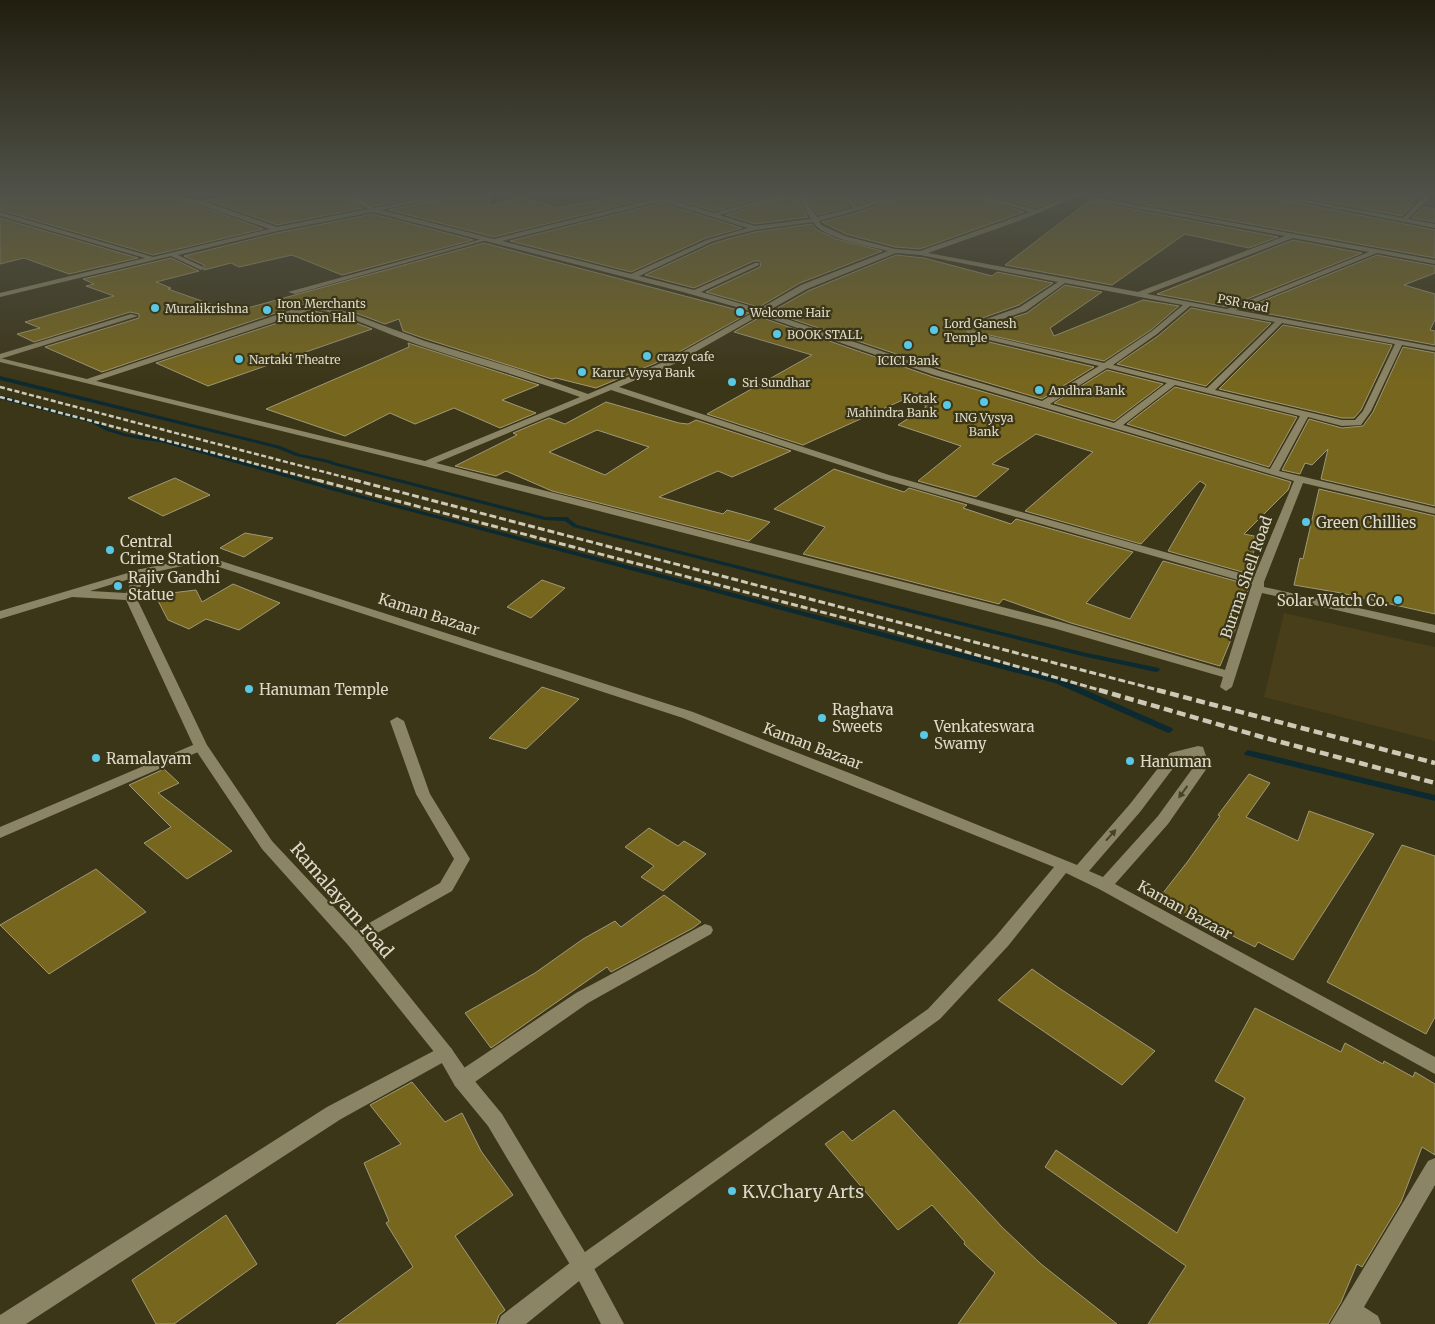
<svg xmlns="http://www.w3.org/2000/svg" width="1435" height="1324" font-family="Merriweather,serif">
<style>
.built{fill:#483f1a}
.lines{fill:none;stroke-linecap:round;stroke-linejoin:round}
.stream{fill:#0d2a31;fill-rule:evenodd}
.building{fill:#76661e;stroke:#a09978;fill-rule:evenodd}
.lane{fill:#8c8565;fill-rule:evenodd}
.street{fill:#8c8565;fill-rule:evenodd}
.secondary{fill:#8c8565;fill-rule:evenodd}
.rail-far2{stroke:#cdc9b7;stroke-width:2.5;stroke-dasharray:5 2.5;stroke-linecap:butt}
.rail-far1{stroke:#cdc9b7;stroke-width:3;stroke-dasharray:7 3;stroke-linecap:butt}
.rail{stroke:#cdc9b7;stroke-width:4.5;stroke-dasharray:9 4.5;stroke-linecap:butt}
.oneway{fill:#484224}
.poi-dot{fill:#59c8e5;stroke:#3c3619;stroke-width:2}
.labels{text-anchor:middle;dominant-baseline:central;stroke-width:4.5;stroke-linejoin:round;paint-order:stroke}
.far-poi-label{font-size:12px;fill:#dedac9;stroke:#3c3619;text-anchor:start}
.far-street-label{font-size:12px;fill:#dedac9;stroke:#3c3619}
.poi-label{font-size:15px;fill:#dedac9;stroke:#3c3619;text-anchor:start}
.street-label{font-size:15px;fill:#dedac9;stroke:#3c3619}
.near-street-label{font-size:18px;fill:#dedac9;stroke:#3c3619}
.near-poi-label{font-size:18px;fill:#dedac9;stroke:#3c3619;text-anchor:start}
</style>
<rect width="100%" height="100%" fill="#3c3619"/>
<path class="built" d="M1284,613L1435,647V741L1264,697Z"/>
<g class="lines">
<path class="stream" d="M0,376L280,446L300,454L329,460L337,463L546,517H567L577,525L1082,652L1159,668L1160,670L1156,672L1082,656L573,527L565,521L544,520L333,465L328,463L296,456L276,448L0,380Z
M0,395L96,421L111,429L127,434L163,439L360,495L1061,679L1172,728L1173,730L1169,733L1166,732L1055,683L356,497L161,442L144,440L124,436L107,431L92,423L0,399Z
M1248,750L1435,795V801L1245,755L1244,753Z"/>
</g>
<path class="building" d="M0,196H172L263,229L153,255L0,210Z
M236,196H346L363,208L277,225L213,202Z
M358,196H426L374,206Z
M449,196H489L490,206L522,197L558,208L617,196H658L494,237L389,210L447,198Z
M678,196H770L714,211L674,199Z
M789,196H796L808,217L755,224L726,215Z
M806,196H840L849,207L818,215Z
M850,196H884L859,205Z
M901,196H976L1024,212L920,249L895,247L846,234L822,222L860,212Z
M994,196H1064L1036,208Z
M1098,196H1271L1273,198L1435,230V258Z
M1295,196H1420L1407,204L1413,205L1402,216Z
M1089,201L1278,237L1249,248L1185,234L1112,285L1005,265Z
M661,203L742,228L706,238L631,272L510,241Z
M1423,207L1435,209V222L1412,218Z
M373,214L473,240L342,275L292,255L239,267L231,263L204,270V265L184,256L277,233Z
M0,218L138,258L69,274L24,258L0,264Z
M812,224L817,230L836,239L882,251L800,283L759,307L706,292L760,267L761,263L759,261H754L694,288L645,275L712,244L728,239L755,232Z
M1293,240L1362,253L1227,307L1157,294Z
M484,243L749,313L670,357L596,388L556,378L552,379L426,339L403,331L399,319L385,324L337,306L314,303L299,305L102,372L45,347L139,318V314L130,312L34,342L17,334L40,328L25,322L114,296L86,286L94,284L83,279L171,258L199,271L156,282L171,288L168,289L233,312Z
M896,255L924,258L992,276L997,272L1053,283L1019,305L974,321L972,326L977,329L1027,313L1065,285L1102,292L1050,328L1054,336L1143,300L1179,306L1151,330L1104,361L967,330L968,337L1094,367L1042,399L941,369L771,312L808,291Z
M1377,255L1435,266V273L1404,285L1435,294V320L1430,330L1435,331V345L1243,309Z
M1191,308L1271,323L1206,386L1117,364L1158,336Z
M314,311L340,317L372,329L208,386L156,363Z
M760,317L933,377L1291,482L1288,490L1244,534L1259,537L1251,559L1259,561L1253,575L1168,551L1206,485L1200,481L1141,544L1025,511L1093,452L1036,434L992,464L1009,469L976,497L918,481L961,446L898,425L926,407L918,393L803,445L707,414L812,355L734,332Z
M1283,325L1392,345L1361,410L1354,418H1342L1219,389Z
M408,343L539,385L502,400L536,413L500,428L454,408L415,424L390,413L345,436L266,409L409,347Z
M1403,347L1435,353V506L1321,479L1328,449L1312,465L1305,463L1300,474L1282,470L1309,419L1342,428L1363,426L1373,412Z
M1107,370L1163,384L1114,421L1054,403Z
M1175,387L1297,417L1269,467L1127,424Z
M606,402L679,423L688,424L696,420L791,451L732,477L718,471L659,497L723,514L727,510L770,522L749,541L552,491L506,471L496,476L455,466L517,435L513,433L549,418L565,424ZM597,430L649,447L605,475L549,452Z
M834,469L904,492L909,488L967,505L963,508L1011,524L1016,519L1133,552L1086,603L1130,619L1163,561L1250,585L1235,625L1237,626L1235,630L1220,666L1071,623L1003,599L999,604L803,554L825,527L774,509Z
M175,478L210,495L163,516L128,498Z
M1319,489L1435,516V614L1341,593L1294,585L1300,558L1303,559Z
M245,533L273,538L244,557L220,548Z
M542,580L565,588L531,618L507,607Z
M233,584L280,603L239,630L206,619L189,629L168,620L155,595L196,590L202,602Z
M542,687L579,699L526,749L489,738Z
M164,769L179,783L158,793L232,851L187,879L144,843L171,827L129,785Z
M1249,774L1270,783L1246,817L1298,841L1309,811L1374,834L1293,960L1258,942L1255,947L1215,927L1212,931L1156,902L1188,861L1220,816L1218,815Z
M649,828L678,846L684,841L706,854L663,891L641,877L654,866L625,847Z
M1402,845L1435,856V1017L1426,1034L1327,982Z
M96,869L146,912L49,974L0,925Z
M664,895L701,922L693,928L611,972L607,967L491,1048L465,1013L535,973L583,939L615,921L621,927Z
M1032,969L1059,988L1155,1051L1122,1085L998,1000Z
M1255,1008L1341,1052L1345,1043L1383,1064L1384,1061L1413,1077L1415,1072L1435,1084V1155L1422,1147L1401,1202L1362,1267L1357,1264L1341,1302L1328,1324H1148L1186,1266L1045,1167L1056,1150L1177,1233L1245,1098L1215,1081Z
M412,1082L445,1122L462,1113L481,1151L513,1195L455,1236L505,1310L499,1315L496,1324H336L413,1267L386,1223L389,1221L364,1163L401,1144L370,1105Z
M894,1110L1002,1227L1041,1264L1117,1324H958L995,1273L964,1244L965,1242L932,1205L898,1230L825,1144L843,1131L852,1141Z
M226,1215L257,1264L174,1324H156L132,1280Z"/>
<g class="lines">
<path class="lane" d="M482,239L487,240L295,294L288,292Z
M131,314L138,316L0,359V354Z"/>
<path class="street" d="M174,196L200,200L234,196L206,202L277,227L368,209L348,196H355L374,208L435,196H447L381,210L494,239L666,196H676L668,199L714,213L777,196H787L719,215L755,226L811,219L798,196H804L817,217L853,208L842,196H848L858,207L890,196H899L859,210L819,221L821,225L845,236L895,249L920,251L1030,212L978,196H987L1036,210L1069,196H1088L1435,260V264L1377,253L1236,310L1435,347V351L1402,345L1371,411L1361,425L1342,426L1308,417L1279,471L1435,508V514L1303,483L1264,582V587L1435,625V633L1262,593L1232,687L1226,691L1220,687L1223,677L1053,628L424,466L0,362V358L87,379L300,307L314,305L336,308L425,341L514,368L588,394L668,360L754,312L683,292L373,212L277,231L178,255L203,267V269L201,270L171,256L0,297V293L145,258L0,216V212L153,257L270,229ZM1076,197L1285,236L1138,292L928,253L1019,221ZM661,201L748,228L707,240L631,274L502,241ZM813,222C823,239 870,246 888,251L801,285L759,309L701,292L759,265V263H755L694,290L639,276L711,242L727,237L755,230ZM1293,238L1369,252L1227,309L1147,294ZM896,253L920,255L1058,282L1020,307L975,323L974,325L978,327L1026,311L1065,283L1183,305L1152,331L1104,363L968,331V335L1099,366L1042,401L940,371L766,312L807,289ZM1190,306L1275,322L1207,388L1113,365L1157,334ZM314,309C350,315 384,333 419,345C473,363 527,378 580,397L425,461L96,381ZM760,315L934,375L1294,481L1254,577L889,475L619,387L674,364ZM1282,323L1395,344L1363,411L1355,420H1342L1215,390ZM1107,368L1167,383L1114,423L1050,404ZM1175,385L1300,416L1270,469L1123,425ZM611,390L883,479L1252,584L1225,670L1061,622L436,463Z
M1273,196H1285L1403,218L1425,196H1431L1408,219L1435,224V228Z
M187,559L221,561L693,712L852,774L1077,865L1130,804L1170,753L1198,746L1203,747L1209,765L1207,768L1168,824L1115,884L1435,1057V1074L1099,889L1066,873L1008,946L940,1019L589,1273L526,1324H498L501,1316L575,1259L928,1009L996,936L1054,867L683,718L216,566L187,565L141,575L135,572L137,570ZM1193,756L1195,765L1158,816L1103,877L1089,871L1140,812L1180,759Z
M397,717L404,721L430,794L470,859L452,891L354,946L348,945L346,940L348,935L440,883L454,859L416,794L390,721Z
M200,742L205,743L207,746L205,749L0,838V827Z
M705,924L711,926L713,930L711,934L588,1003L469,1086L462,1088L455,1086L453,1080L455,1074L576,993Z
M445,1045L451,1048L454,1053L451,1058L341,1119L26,1324H0V1315L327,1107Z
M1435,1158V1185L1364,1307L1378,1316L1381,1324H1330L1428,1161Z"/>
<path class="secondary" d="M141,569L147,572L136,597L207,745L272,841L360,935L451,1048L469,1074L502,1114L589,1259L624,1324H601L575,1273L488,1126L455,1086L439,1058L348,945L262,849L195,749L126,600L72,597L0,619V611ZM133,578L126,593L90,591Z"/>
<path class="rail-far2" d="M0,387L359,481
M0,397L321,481"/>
<path class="rail-far1" d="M317,480L879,627L1103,691
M354,480L1162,691"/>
<path class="rail" d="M1099,690L1262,737L1435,783
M1157,690L1435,763"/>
</g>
<defs><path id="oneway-solid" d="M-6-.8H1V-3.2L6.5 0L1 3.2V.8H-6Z" transform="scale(1.25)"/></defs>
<g class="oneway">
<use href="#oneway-solid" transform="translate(1183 792) rotate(126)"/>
<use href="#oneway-solid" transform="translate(1111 835) rotate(-48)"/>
</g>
<linearGradient id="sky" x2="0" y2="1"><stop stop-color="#211e0e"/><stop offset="0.51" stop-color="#505249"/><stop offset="1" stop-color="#505249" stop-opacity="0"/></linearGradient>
<rect width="1435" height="381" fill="url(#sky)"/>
<g class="poi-dot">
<circle cx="155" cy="308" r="5"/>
<circle cx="267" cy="310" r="5"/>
<circle cx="740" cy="312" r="5"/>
<circle cx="934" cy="330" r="5"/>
<circle cx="777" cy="334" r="5"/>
<circle cx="908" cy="345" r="5"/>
<circle cx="647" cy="356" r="5"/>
<circle cx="239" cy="359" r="5"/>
<circle cx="582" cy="372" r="5"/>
<circle cx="732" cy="382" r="5"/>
<circle cx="1039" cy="390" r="5"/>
<circle cx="984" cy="402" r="5"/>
<circle cx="947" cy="405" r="5"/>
<circle cx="1306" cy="522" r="5"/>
<circle cx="110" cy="550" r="5"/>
<circle cx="118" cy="586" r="5"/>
<circle cx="1398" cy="600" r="5"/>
<circle cx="249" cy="689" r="5"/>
<circle cx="822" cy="718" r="5"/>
<circle cx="924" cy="735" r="5"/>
<circle cx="96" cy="758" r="5"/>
<circle cx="1130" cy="761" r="5"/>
<circle cx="732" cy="1191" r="5"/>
</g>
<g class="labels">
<g class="far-poi-label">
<text x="277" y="303">Iron Merchants<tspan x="277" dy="14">Function Hall</tspan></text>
<text x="165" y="308">Muralikrishna</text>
<text x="750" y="312">Welcome Hair</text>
<text x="944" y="323">Lord Ganesh<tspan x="944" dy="14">Temple</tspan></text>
<text x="787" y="334">BOOK STALL</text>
<text x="657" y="356">crazy cafe</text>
<text x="249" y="359">Nartaki Theatre</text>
<text x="908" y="360" text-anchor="middle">ICICI Bank</text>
<text x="592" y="372">Karur Vysya Bank</text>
<text x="742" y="382">Sri Sundhar</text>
<text x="1049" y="390">Andhra Bank</text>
<text x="937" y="398" text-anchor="end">Kotak<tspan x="937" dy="14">Mahindra Bank</tspan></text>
<text x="984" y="417" text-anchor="middle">ING Vysya<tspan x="984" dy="14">Bank</tspan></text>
</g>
<g class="far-street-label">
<text transform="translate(1243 303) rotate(11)">PSR road</text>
</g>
<g class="poi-label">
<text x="1316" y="522">Green Chillies</text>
<text x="120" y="541">Central<tspan x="120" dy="17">Crime Station</tspan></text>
<text x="128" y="577">Rajiv Gandhi<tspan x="128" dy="17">Statue</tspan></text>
<text x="1388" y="600" text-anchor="end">Solar Watch Co.</text>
<text x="259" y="689">Hanuman Temple</text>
<text x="832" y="709">Raghava<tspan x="832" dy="17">Sweets</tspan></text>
<text x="934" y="726">Venkateswara<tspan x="934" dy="17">Swamy</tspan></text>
<text x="106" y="758">Ramalayam</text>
<text x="1140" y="761">Hanuman</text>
</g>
<g class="street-label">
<text transform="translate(1246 577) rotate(-71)">Burma Shell Road</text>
<text transform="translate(429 614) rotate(18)">Kaman Bazaar</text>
<text transform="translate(813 746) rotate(21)">Kaman Bazaar</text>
<text transform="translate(1185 910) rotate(29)">Kaman Bazaar</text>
</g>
<g class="near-street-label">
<text transform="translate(342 900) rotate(49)">Ramalayam road</text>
</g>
<g class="near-poi-label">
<text x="742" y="1191">K.V.Chary Arts</text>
</g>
</g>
</svg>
